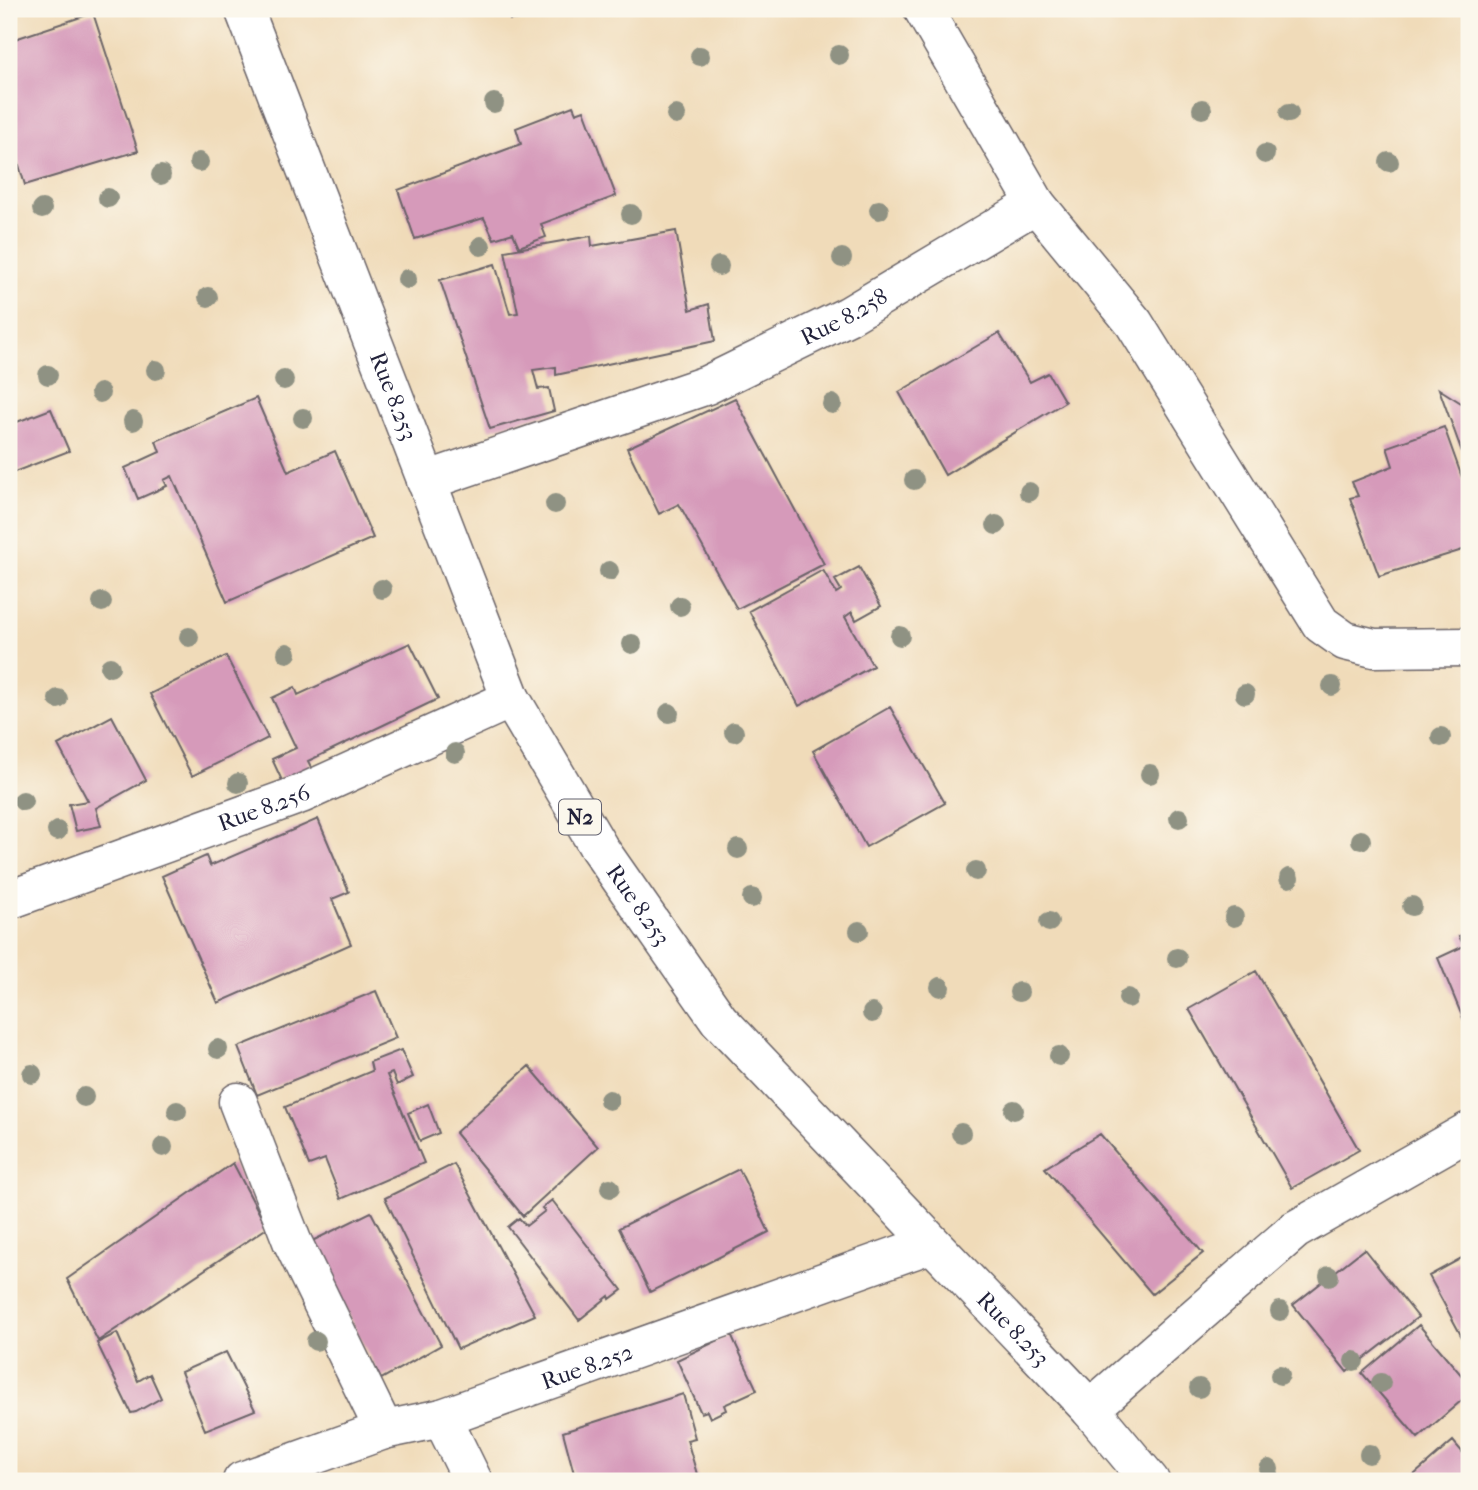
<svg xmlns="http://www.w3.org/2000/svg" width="1478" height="1490" font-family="'IM FELL French Canon',serif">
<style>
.building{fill:#d69aba}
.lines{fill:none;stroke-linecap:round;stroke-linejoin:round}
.street-casing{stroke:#6a6367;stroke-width:41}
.highway-casing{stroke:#6a6367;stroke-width:41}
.street{stroke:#fff;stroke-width:38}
.highway{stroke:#fff;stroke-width:38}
.tree{fill:#8f9283}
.labels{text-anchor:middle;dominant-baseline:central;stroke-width:5;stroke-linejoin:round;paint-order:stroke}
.shield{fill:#fbf7ec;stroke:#636270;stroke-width:2}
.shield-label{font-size:21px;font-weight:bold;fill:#22223b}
.street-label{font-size:23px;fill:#22223b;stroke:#fbf7ec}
</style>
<rect width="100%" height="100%" fill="#fbf7ec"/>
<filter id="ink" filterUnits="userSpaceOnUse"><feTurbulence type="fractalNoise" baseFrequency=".0143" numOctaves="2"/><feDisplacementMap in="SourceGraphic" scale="14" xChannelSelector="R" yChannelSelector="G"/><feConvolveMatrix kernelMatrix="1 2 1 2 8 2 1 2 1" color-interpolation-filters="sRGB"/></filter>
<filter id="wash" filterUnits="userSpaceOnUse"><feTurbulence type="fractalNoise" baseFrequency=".00686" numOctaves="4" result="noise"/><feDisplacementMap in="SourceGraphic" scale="28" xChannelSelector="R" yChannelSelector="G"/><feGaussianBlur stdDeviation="1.57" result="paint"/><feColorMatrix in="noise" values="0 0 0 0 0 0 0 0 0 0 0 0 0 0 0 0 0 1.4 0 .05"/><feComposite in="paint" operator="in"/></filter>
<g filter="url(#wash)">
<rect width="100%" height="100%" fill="#f0dbb9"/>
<g id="blocks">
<path class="building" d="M509,9H595L596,11L510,20Z
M93,13L138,151L25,185L9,132V41Z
M573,106L576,113L584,110L616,196L541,224L546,237L519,247L513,233L494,239L484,218L415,239L398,190L521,144L516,128Z
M676,231L690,310L709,304L715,341L556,375V367L533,370L538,389L549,388L554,411L490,429L440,280L495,264L510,314L518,313L505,251L591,236L592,246Z
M999,333L1030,382L1048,373L1065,402L945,475L899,392Z
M1439,389L1469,408V471Z
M256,398L288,472L335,451L373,538L227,602L172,476L164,480L167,486L138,499L125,468L160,452L156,441Z
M735,398L824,564L737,609L679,504L659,514L627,448Z
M51,409L69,451L9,474V425Z
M1444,427L1469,497V548L1379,576L1350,498L1358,496L1352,482L1393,466L1387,447Z
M859,567L881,606L856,620L852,612L845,617L873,666L799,706L749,611L823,570L836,593L841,590L835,580Z
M410,643L438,699L308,761L313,771L284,785L272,759L296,748L272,698L295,687L298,695Z
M226,656L268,738L192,776L150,694Z
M890,707L945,803L866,847L813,751Z
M112,716L146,780L96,808L101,826L76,831L69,804L88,801L58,745Z
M318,819L349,892L332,899L351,944L218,1003L162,876L206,856L210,866Z
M1469,932V1033L1438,958L1464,946L1459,936Z
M1256,971L1359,1150L1292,1188L1189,1009Z
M376,991L396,1038L257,1095L238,1047Z
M401,1050L413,1077L397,1085L392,1073L387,1075L424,1163L341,1199L325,1159L309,1165L285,1107L372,1071L370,1062Z
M529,1066L598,1147L523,1216L455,1133Z
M428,1104L439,1133L420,1141L408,1113Z
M1100,1134L1203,1253L1152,1294L1045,1168Z
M233,1163L267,1228L98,1341L67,1279Z
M454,1164L535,1315L458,1349L385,1198Z
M739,1169L769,1232L650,1292L619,1228Z
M552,1200L622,1290L610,1299L609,1296L579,1320L508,1227L519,1218L526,1226L545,1211L542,1208Z
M371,1212L441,1345L381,1379L310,1242Z
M1364,1249L1418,1317L1347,1372L1293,1305Z
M1469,1254V1350L1429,1276Z
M1419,1325L1469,1384V1394L1418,1438L1362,1373Z
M117,1333L138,1381L150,1374L161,1398L136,1412L131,1413L97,1343Z
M731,1334L757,1390L724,1405L726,1410L710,1418L707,1411L701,1413L677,1360Z
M226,1352L255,1410L205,1430L181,1372Z
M683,1394L695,1438L687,1440L699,1481H576L563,1432Z
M1453,1441L1469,1460V1481H1407Z"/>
</g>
</g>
<g filter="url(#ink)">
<use href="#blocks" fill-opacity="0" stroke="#6a6367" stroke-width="2"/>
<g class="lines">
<g class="street-casing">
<g id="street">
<path d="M1036,204L1134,323L1321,624L1345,641L1374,648L1469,647"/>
<path id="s1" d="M426,481L707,385L848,316L1036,204L923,9"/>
<path id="s2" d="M9,900L301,794L511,699"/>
<path d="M238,1102L292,1241L384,1430"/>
<path d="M1090,1409L1295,1230L1469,1131"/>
<path d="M442,1418L473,1481"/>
<path id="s3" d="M242,1481L384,1430L442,1418L930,1244"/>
</g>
</g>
<g class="highway-casing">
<g id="highway">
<path id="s4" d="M244,9L511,699L599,848L719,1020L1090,1409L1150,1481"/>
</g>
</g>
<use href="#street" class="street"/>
<use href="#highway" class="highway"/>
</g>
<g class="tree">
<circle cx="839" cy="55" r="10"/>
<circle cx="700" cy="56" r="10"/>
<circle cx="494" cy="103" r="10"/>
<circle cx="1202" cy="109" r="10"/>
<circle cx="1289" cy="113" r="10"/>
<circle cx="676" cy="115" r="10"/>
<circle cx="1265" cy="154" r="10"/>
<circle cx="199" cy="162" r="10"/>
<circle cx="1389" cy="162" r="10"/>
<circle cx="161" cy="175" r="10"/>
<circle cx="108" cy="198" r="10"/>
<circle cx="42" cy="209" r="10"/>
<circle cx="879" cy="210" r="10"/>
<circle cx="631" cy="214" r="10"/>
<circle cx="481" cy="246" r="10"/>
<circle cx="842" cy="258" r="10"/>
<circle cx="719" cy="266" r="10"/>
<circle cx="407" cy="279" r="10"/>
<circle cx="208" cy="297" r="10"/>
<circle cx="156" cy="370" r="10"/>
<circle cx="48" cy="375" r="10"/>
<circle cx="284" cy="380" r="10"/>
<circle cx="100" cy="393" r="10"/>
<circle cx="832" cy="404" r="10"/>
<circle cx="303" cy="418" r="10"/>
<circle cx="133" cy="421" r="10"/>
<circle cx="914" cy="480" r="10"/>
<circle cx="1029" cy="492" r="10"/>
<circle cx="555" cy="504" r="10"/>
<circle cx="996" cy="525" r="10"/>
<circle cx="609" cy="571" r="10"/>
<circle cx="382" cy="589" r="10"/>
<circle cx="102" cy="602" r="10"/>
<circle cx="680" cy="606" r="10"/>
<circle cx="900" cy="636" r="10"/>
<circle cx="189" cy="637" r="10"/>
<circle cx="632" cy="644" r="10"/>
<circle cx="287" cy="653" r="10"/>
<circle cx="110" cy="667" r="10"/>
<circle cx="1332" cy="686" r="10"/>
<circle cx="1245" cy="694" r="10"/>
<circle cx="58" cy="699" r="10"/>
<circle cx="669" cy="713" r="10"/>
<circle cx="734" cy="732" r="10"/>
<circle cx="1441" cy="737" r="10"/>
<circle cx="455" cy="753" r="10"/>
<circle cx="1150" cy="774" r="10"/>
<circle cx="238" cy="783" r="10"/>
<circle cx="23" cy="801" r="10"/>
<circle cx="1179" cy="818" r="10"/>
<circle cx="57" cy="831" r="10"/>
<circle cx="1361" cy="840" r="10"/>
<circle cx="738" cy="849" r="10"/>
<circle cx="976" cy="871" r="10"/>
<circle cx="1289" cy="878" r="10"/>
<circle cx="752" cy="898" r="10"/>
<circle cx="1412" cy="906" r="10"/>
<circle cx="1234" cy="917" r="10"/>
<circle cx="1049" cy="922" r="10"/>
<circle cx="859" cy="931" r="10"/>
<circle cx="1177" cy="958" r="10"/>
<circle cx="940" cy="987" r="10"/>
<circle cx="1019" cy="992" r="10"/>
<circle cx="1128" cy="998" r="10"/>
<circle cx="872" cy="1013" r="10"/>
<circle cx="218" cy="1049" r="10"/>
<circle cx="1059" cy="1056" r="10"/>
<circle cx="32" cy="1074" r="10"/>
<circle cx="84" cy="1097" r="10"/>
<circle cx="609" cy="1100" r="10"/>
<circle cx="1014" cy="1110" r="10"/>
<circle cx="177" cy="1111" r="10"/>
<circle cx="961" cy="1133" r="10"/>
<circle cx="163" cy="1147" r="10"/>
<circle cx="610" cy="1188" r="10"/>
<circle cx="1329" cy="1276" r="10"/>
<circle cx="1280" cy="1311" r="10"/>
<circle cx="316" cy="1341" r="10"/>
<circle cx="1354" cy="1361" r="10"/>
<circle cx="1280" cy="1375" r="10"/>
<circle cx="1381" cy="1383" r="10"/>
<circle cx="1199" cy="1388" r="10"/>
<circle cx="1369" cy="1454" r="10"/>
<circle cx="1269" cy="1469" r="10"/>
</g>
</g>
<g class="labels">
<rect class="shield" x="559" y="799.5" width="42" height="35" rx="5"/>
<g class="shield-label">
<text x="580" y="817">N2</text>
</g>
<g class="street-label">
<text stroke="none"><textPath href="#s1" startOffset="450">Rue 8.258</textPath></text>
<text stroke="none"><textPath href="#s4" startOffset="415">Rue 8.253</textPath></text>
<text stroke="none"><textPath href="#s2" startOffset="271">Rue 8.256</textPath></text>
<text stroke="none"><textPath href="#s4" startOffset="982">Rue 8.253</textPath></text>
<text stroke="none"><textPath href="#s4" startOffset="1549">Rue 8.253</textPath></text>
<text stroke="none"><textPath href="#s3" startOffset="364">Rue 8.252</textPath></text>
</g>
</g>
<rect width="1478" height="1490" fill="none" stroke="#fbf7ec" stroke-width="35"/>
</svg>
